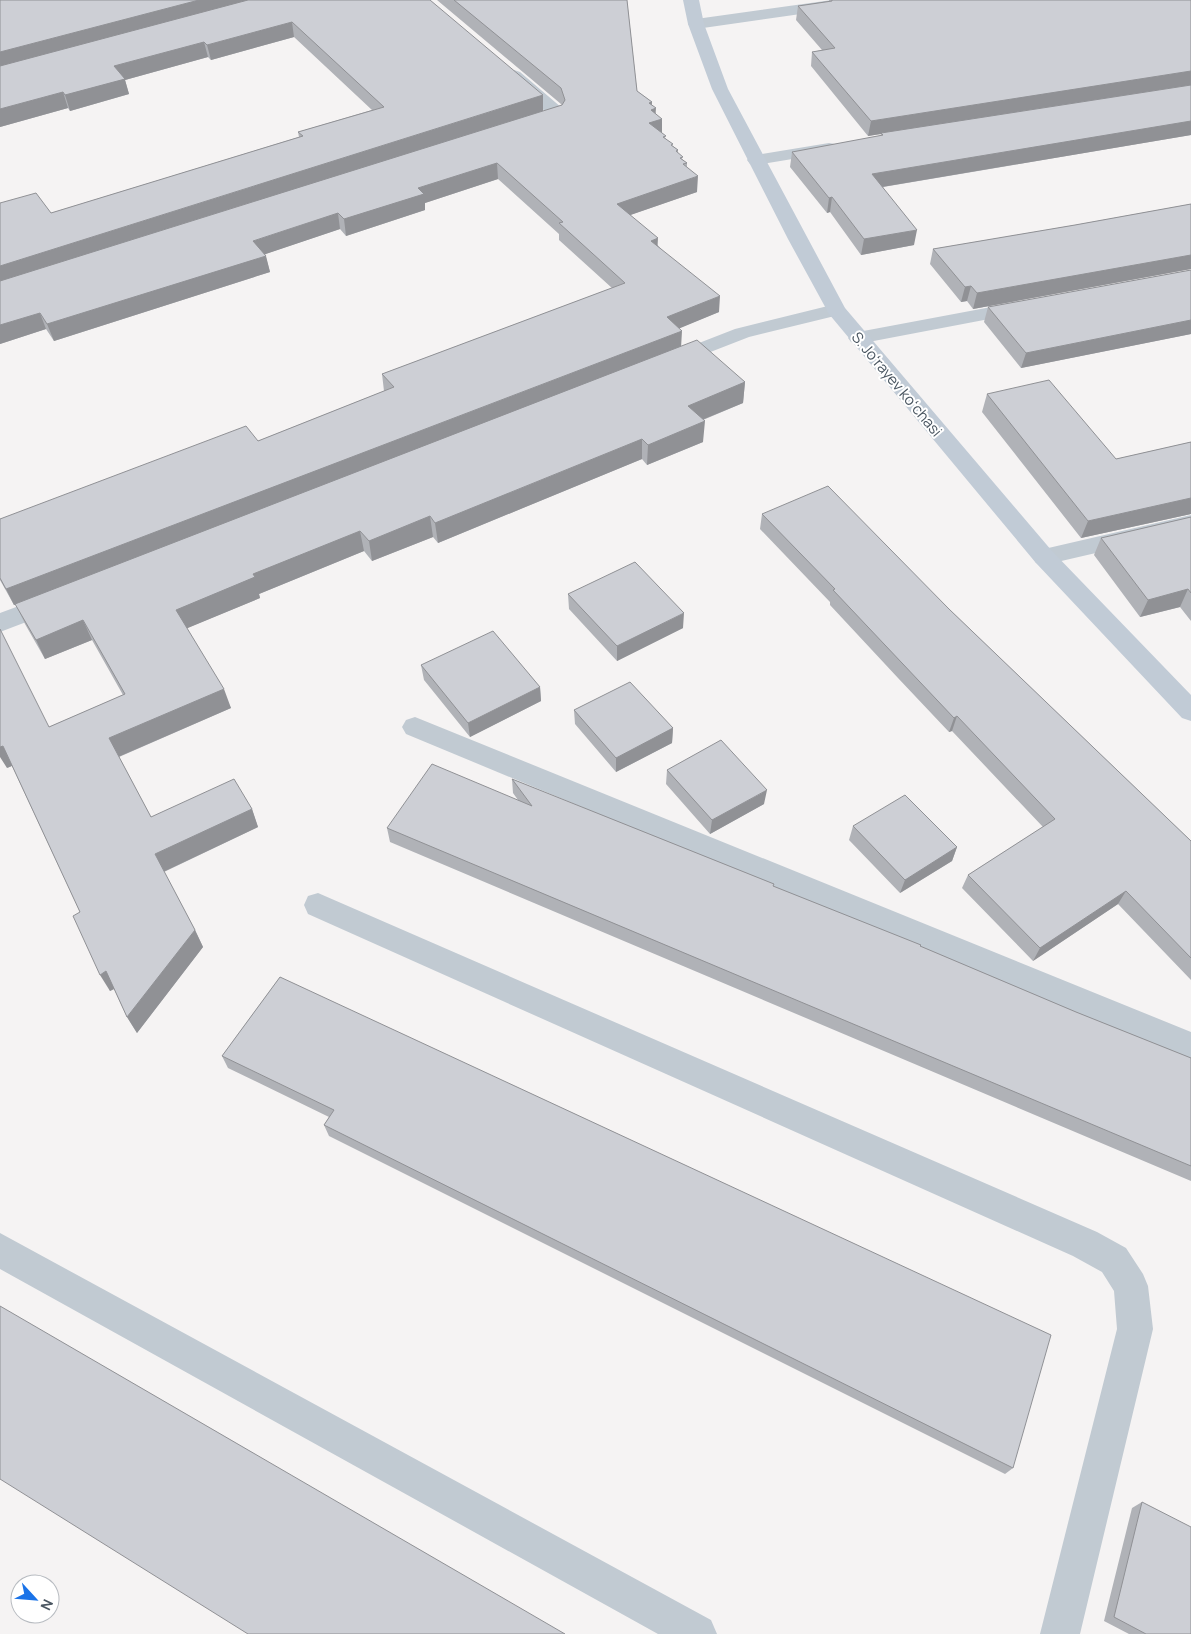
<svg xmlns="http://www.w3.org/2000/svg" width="1191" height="1634" font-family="Manrope,sans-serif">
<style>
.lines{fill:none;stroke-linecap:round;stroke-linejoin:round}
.street{fill:#c1cad2;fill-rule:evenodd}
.secondary{fill:#c1cbd6;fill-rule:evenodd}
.wall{fill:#b0b2b7}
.shaded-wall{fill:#909195}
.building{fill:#cdcfd5;stroke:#909195}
.labels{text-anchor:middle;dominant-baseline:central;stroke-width:4;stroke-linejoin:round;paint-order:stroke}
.far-street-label{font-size:15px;fill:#4a5661;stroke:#fff}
</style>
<rect width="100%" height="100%" fill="#f5f3f3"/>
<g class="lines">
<path class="street" d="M832,0H872L869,3L864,5L696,29L690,27L688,24L690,21L696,19Z
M514,70L520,72L562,108L564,112L559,122L528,130L522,129L519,125L522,121L547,113L508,78L506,75L508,72Z
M829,143L835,144L838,148L835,152L756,165L750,164L747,160L750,156L756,155Z
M1024,301L1031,303L1034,307L1031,311L858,344L851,342L848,338L851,334L858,332Z
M836,304L843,306L846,310L843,314L749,337L677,365L670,367L663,365L660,361L663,357L735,329Z
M1191,515V531L1044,565L1036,563L1032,557L1036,551L1044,549Z
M54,593L63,596L66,602L63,608L0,632V613Z
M415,717L1191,1032V1060L406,734L402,727L406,720Z
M318,893L1097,1232L1126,1248L1143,1274L1148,1286L1153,1329L1080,1634H1040L1117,1329L1114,1291L1102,1272L1073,1256L308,914L304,905L308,896Z
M0,1233L711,1620L717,1634H658L0,1269Z"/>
<path class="secondary" d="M683,0H699L704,24L728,89L845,308L1052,551L1191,695V721L1182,718L1036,563L829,314L788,239L712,89L688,24Z"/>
</g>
<path class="wall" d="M0,0H430L543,111L562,105L561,104L437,0H627L637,91L652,102V105L656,114L662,133L666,139L673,146L678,150V153L683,160L687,163V167L697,192L630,215L719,312L679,328L681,346L745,382L743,403L703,420V442L647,465L642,459L438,543L433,537L372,561L364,551L259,594L260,598L187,628L231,708L119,757L151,817L252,809L258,827L164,872L195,930L203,947L137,1033L127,1017L114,989L110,991L80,912L12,766L7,768L49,727L123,695L92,640L45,659L25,624L16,605H14L0,580V519L258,441L384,391L382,374L612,288L559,240V234L498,179L425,203V210L346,236L340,229L265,254L270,272L54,341L46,329L0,344V203L51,213L299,137L298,132L372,110L294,37L211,60L208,57L125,80L129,94L70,111L68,108L0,127Z
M829,0H1191V135L883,187L914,245L861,255L830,212L827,213L790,167L792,152L880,136L881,134L868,136L811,66L812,52L822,50L796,20L798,6L829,1Z
M1191,204V269L973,309L967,301L961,302L930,264L933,249L1075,225Z
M1191,270V334L1021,368L984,322L988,307Z
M987,394L1116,459L1191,442V514L1081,538L982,412Z
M762,514L949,609L1191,841V980L1118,904L1033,961L962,888L968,875L1043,827L952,731L949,732L898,678L830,605V602L760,529Z
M1191,517V621L1180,607L1140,617L1094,555L1101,538Z
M568,594L683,628L617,661L569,609Z
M421,665L540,687L541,701L470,737L424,680Z
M574,710L673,728L672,743L616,772L575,724Z
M667,770L764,804L710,834L666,784Z
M512,779L774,884L773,886L920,946L1076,1012L1191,1058V1181L390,842L387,828L518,800L513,793Z
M853,826L957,847L952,861L900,893L849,840Z
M280,977L1013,1468L1005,1474L329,1136L324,1125L329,1117L228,1068L222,1056Z
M1142,1502L1191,1634H1129L1104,1621L1132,1508Z"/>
<path class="shaded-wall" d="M199,0H260L0,69V52Z
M292,22L294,37L211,60L207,45Z
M204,42L208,57L125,80L129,94L70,111L65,95L114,66Z
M1191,71V85L868,136L871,121Z
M63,92L68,108L0,127V109Z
M543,95V111L0,284V266Z
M652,102L651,110L656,108L655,121L662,119V135L649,139V103Z
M1191,121V135L870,189L872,174Z
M497,163L498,179L425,203V210L346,236L344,219L418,188Z
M698,176L697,192L616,220L617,204Z
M832,197L830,212L827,213L829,198Z
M338,213L340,229L257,257L253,241Z
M917,230L914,245L861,255L864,239Z
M658,238L657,255L651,241Z
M1191,255V269L973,309L977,293Z
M266,256L270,272L54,341L47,324Z
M971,286L967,301L961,302L965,287Z
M720,296L719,312L666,334L667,317Z
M40,313L46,329L0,344V325Z
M1191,320V334L1021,368L1026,353Z
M682,331L681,348L14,605L6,589Z
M745,382L743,403L687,426L688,406Z
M705,421L703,442L647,465L648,445Z
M642,439V459L438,543L435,523Z
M1191,498V514L1081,538L1088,521Z
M430,516L433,537L372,561L369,541Z
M360,531L364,551L259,594L260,598L183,630L176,610L253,574Z
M1188,589L1180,607L1140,617L1148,600Z
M684,613L683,628L617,661V646Z
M83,620L92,640L45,659L36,640Z
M540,687L541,701L470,737L468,723Z
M224,689L231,708L118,757L109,738Z
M957,716L952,731L949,732L954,718Z
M673,728L672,743L616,772V758Z
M3,746L14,765L7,768L0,757V747Z
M767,790L764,804L710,834L712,820Z
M252,809L258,827L163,872L155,854Z
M957,847L952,861L900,893L905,880Z
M1126,891L1118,904L1033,961L1040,948Z
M195,930L203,947L137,1033L127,1017Z
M106,971L116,988L110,991L100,975Z"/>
<path class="building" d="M0,0H199L0,52Z
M248,0H430L543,95L0,266V203L36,193L51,213L303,136L298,132L384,107L292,22L207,45L204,42L114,66L125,79L65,95L63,92L0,109V66Z
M454,0H627L637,91L652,102L649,103L656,108L651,110L662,119L649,123L666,136L663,137L673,144L671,145L678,150L676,151L683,157L680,158L687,163L683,164L698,176L617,204L658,238L651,241L720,296L667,317L682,331L6,589L0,578V519L246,426L258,441L394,387L382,374L625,283L559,223L563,222L497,163L418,188L424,194L344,219L338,213L253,241L266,256L47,324L40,313L0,325V281L562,105L565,100L561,88Z
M832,0H1191V71L871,121L812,52L835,48L798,6L832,1Z
M1191,85V121L872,174L917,230L864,239L832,197L829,198L792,152L883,135L881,133Z
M1191,204V255L977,293L971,286L965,287L933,249L1075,225Z
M1191,270V320L1026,353L988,307Z
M697,340L745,382L688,406L705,421L648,445L642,439L435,523L430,516L369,541L360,531L253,574L255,577L176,610L224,689L109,738L151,817L234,779L252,809L155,854L195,930L127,1017L106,971L100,975L73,916L80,912L3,746L0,747V629L49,727L125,694L83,620L36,640L15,604Z
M1049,380L1116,459L1191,442V498L1088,521L987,394Z
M828,486L949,609L1191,841V958L1126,891L1040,948L968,875L1055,819L957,716L954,718L902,663L833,590L835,589L762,514Z
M1191,517V593L1188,589L1148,600L1101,538Z
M635,562L684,613L617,646L568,594Z
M493,631L540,687L468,723L421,665Z
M630,682L673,728L616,758L574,710Z
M721,740L767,790L712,820L667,770Z
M432,764L532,806L512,779L774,884L773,886L921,945L920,946L1076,1012L1191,1058V1166L387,828Z
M905,795L957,847L905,880L853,826Z
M280,977L1051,1335L1013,1468L324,1125L334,1110L222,1056Z
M0,1306L565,1634H248L0,1479Z
M1142,1502L1191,1527V1634H1146L1114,1617Z"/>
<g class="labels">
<g class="far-street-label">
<text transform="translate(897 384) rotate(50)">S. Joʻrayev koʻchasi</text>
</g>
</g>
<g transform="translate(35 1599) rotate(116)"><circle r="24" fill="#ffffff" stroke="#b7bbc0"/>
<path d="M0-4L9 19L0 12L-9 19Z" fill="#1a73e8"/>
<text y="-8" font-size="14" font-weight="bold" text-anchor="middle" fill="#4a5661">N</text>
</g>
</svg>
